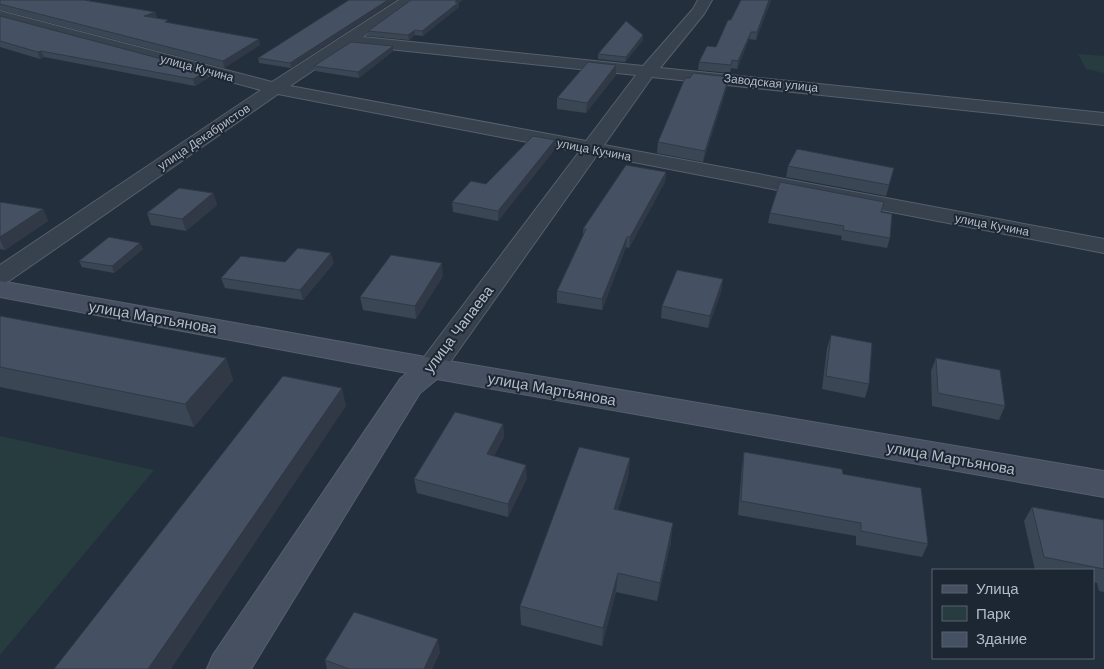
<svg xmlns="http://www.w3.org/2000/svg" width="1104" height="669" font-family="Arial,sans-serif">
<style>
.green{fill:#263c3f}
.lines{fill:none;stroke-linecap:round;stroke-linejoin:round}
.street-casing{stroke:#565f6c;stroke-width:2}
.secondary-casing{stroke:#565f6c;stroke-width:2}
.street{fill:#38414e;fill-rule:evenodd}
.secondary{fill:#465061;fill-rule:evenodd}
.wall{fill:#3b4654}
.shaded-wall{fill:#303945}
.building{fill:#455162;stroke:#303945}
.labels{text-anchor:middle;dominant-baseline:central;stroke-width:4;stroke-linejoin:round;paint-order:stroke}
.far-street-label{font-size:12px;fill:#b4bcc9;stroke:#1d2633}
.street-label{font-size:15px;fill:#b4bcc9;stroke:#1d2633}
</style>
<rect width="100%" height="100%" fill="#242f3e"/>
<path class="green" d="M1078,54L1104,56V73L1086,69Z
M0,436L154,470L0,655Z"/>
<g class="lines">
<g class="street-casing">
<path id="street" d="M399,0H416L363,37L643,66L693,9L698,0H712L704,14L660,68L1104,113V125L652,77L604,145L1104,239V253L597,155L441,375L431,378L421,375L417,368L421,361L579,152L278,94L9,281L0,284V265L261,90L0,19V11L272,82ZM351,45L636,75L586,141L290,86Z"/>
</g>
<g class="secondary-casing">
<path id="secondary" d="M0,281L431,358L1104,471V497L437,379L420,393L251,669H207L213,655L400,379L407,373L0,297Z"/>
</g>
<use href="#street" class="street"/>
<use href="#secondary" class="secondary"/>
</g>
<path class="wall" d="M0,0H90L88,1L155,12L157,17L155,18L169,23L260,45L224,68L0,10Z
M349,0L291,68L259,63L258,58Z
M741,0H771L756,40L749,39L737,69L731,68L730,73L698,70L699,62L716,47Z
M459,3V7L423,36L415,35L409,40L368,36V31Z
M0,16L207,71L208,78L195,86L44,57L40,59L0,47Z
M643,35V40L625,62L598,59V54Z
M393,46V51L359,78L315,71L314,66Z
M616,75L586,113L557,109V98Z
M690,78L727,87L703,162L657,153L658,142Z
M555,140V149L498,221L453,212L452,202L486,184Z
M788,166L894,168L886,196L786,177Z
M666,172L665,182L629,248L626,247L602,310L557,303V291L583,238V229Z
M213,193L217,205L186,231L151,225L147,213Z
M0,202L43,209L48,221L5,250L0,249Z
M881,212L890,238L887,248L841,240L842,236L768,223L770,213Z
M143,249L114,273L82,267L79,261Z
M285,262L334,263L303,300L225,288L221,278Z
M443,276L416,319L363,310L360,297Z
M723,279L721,292L708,328L661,318L662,306Z
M0,316L226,358L233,380L194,427L0,387Z
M831,335L869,384L865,398L822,389L827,348Z
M936,358L1005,406L999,420L932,406L931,371Z
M503,424L504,437L494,456L527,478L508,517L417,493L414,479Z
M744,452L843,474L928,544L922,557L856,545V536L738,515L742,466Z
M630,458L628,477L618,510L671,542L657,601L616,592L602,646L521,625L520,606Z
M1032,507L1104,520V592L1099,591L1097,583L1093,582V570H1035L1024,521Z
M440,652L432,669H327L325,660Z"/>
<path class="shaded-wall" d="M388,0H396L291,68L290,63Z
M457,0H463L459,3V7L423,36L422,31Z
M769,0H771L756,40L757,32Z
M155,12L157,17L146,22L144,16Z
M415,30V35L409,40L408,35Z
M751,32L749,39L737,69L738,61Z
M643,35V40L625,62L626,57Z
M259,39L260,45L224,68L223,61Z
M393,46V51L359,78L358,72Z
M41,51L44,57L40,59L38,52Z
M616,65V75L586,113L587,103Z
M207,71L208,78L195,86L193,79Z
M729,77L727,87L703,162L705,151Z
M555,140V149L498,221V211Z
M666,172L665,182L629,248L630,237Z
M213,193L217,205L186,231L182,219Z
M43,209L48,221L5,250L0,240V237Z
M627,237L626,247L602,310V299Z
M140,243L143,249L114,273L112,266Z
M331,253L334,263L303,300L300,290Z
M442,263L443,276L416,319L415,306Z
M723,279L721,292L708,328L710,316Z
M226,358L233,380L194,427L185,404Z
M342,388L346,406L171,669H148Z
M503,424L504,437L488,468L487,454Z
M630,458L628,477L613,528L614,509Z
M526,465L527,478L508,517V504Z
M673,523L671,542L657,601L660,583Z
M618,573L616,592L602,646L603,628Z
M438,639L440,652L432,669H424Z"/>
<path class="building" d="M0,0H84L155,12L144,16L168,20L165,22L259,39L223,61L0,4Z
M349,0H388L290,63L258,58Z
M411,0H457L455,2H459L422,31L415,30L408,35L368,31Z
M741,0H769L757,32H751L738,61L732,60L731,65L699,62L707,46L716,47L728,20H731Z
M0,16L207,71L193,79L41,51L38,52L0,41Z
M626,21L643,35L626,57L598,54Z
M351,42L393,46L358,72L314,66Z
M588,62L616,65L587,103L557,98Z
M693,73L729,77L705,151L658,142L685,78H690Z
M533,136L555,140L498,211L452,202L471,181L486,184Z
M797,149L894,168L889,185L788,166Z
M626,165L666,172L630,237H627L602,299L557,291L586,229H583Z
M780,182L884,202L881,212L892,214L890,238L843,230L844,226L770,213Z
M179,188L213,193L182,219L147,213Z
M0,202L43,209L0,237Z
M109,237L140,243L112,266L79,261Z
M298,248L331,253L300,290L221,278L241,256L285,262Z
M391,255L442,263L415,306L360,297Z
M677,270L723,279L710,316L662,306Z
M0,316L226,358L185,404L0,367Z
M831,335L872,343L869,384L826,376Z
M936,358L1000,370L1005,406L938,393Z
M283,376L342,388L148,669H54Z
M455,412L503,424L487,454L526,465L508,504L414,479Z
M579,447L630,458L614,509L673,523L660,583L618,573L603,628L520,606Z
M744,452L842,469L843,474L921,488L928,544L861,531V523L741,501Z
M1032,507L1104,520V569L1044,557Z
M354,612L438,639L424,669H349L325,660Z"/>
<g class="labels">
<g class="far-street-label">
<text transform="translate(197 68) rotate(15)">улица Кучина</text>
<text transform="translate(771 83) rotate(6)">Заводская улица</text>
<text transform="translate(204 137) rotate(-34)">улица Декабристов</text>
<text transform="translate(594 150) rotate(11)">улица Кучина</text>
<text transform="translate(992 225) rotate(11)">улица Кучина</text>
</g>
<g class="street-label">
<text transform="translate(153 317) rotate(10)">улица Мартьянова</text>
<text transform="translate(458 329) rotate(-53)">улица Чапаева</text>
<text transform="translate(552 389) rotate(10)">улица Мартьянова</text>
<text transform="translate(951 458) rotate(10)">улица Мартьянова</text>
</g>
</g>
<rect x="932" y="569" width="162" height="90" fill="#1d2633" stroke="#59626f"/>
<rect x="942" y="585" width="25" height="8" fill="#465061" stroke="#59626f"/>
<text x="976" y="594" font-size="15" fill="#b4bcc9">Улица</text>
<rect x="942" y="606" width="25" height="15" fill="#263c3f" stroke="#59626f"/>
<text x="976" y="619" font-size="15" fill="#b4bcc9">Парк</text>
<rect x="942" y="632" width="25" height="15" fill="#455162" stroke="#59626f"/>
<text x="976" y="644" font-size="15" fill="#b4bcc9">Здание</text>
</svg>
